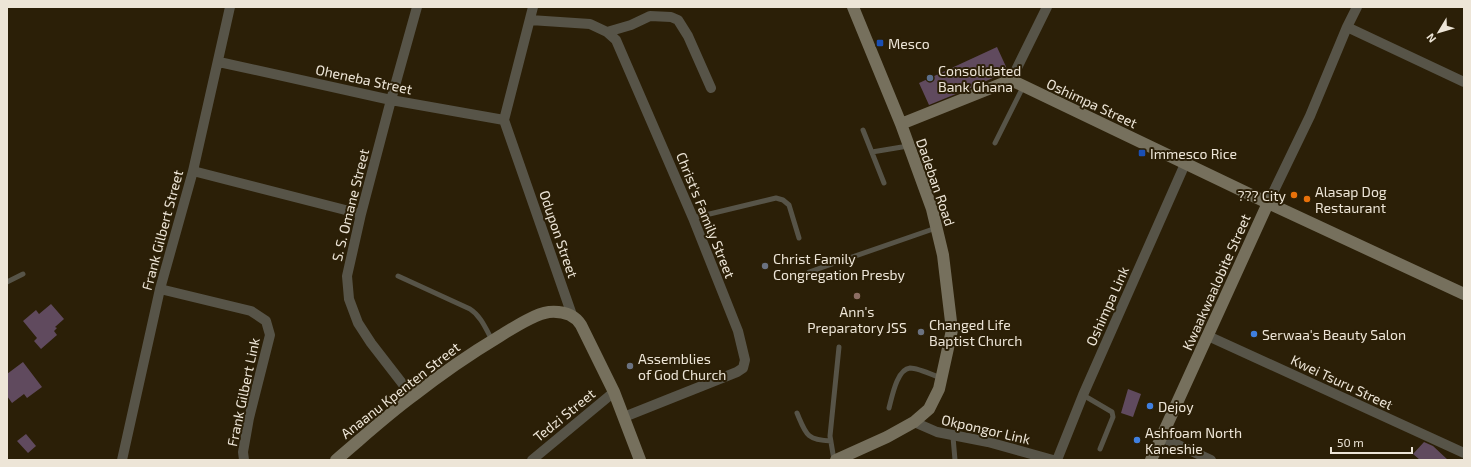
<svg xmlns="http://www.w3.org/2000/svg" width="1471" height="467" font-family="'Exo 2',sans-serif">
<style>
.building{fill:#604a5e}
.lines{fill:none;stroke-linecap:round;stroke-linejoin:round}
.lane{stroke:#575448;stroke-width:5}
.street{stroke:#575448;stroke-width:10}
.secondary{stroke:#76705d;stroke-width:12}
.transit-dot{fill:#1a4fb4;stroke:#2b1f07;stroke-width:1.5}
.service-dot{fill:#5c6f8a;stroke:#2b1f07;stroke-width:1.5}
.food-dot{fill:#e8710a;stroke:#2b1f07;stroke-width:1.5}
.worship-dot{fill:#6b7280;stroke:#2b1f07;stroke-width:1.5}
.education-dot{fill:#8d6e63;stroke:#2b1f07;stroke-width:1.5}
.shop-dot{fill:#3f7fe0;stroke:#2b1f07;stroke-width:1.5}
.labels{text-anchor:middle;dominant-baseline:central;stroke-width:4;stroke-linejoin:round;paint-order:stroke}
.poi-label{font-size:14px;fill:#ede5d7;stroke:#2b1f07;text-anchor:start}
.street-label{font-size:14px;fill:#ede5d7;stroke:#2b1f07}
</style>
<rect width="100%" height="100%" fill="#2b1f07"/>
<path class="building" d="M997,47L1008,71L973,87L929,105L919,83Z
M51,304L64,319L55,327L57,328L54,331L57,335L41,349L34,341L37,338L23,321L36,310L39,314Z
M23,362L42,387L27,398L24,394L12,403L7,396V374Z
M1128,389L1141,394L1133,417L1121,413Z
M26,434L36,446L28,453L17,441Z
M1424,442L1433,446L1448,460H1420L1413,454Z"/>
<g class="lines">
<path class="lane" d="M863,130L884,183
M995,143L1023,87
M872,152L908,146
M693,218L776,198L783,200L789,205L799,238
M809,272L936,228
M398,276L470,309C481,316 486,329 492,340
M7,282L23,274
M1083,395L1112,412L1113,417L1100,449
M889,408C892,397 897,369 910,368C918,368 933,375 941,378
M797,413C806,434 806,440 831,441
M953,437L955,460
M834,460L830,436L839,347"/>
<path class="street" d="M533,7L504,120L572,315
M530,20L590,24L607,32L616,40L693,218L738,331L745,360L743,368L737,372L624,417
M1347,27L1464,82
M607,32L631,25L650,16L671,17L678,20L688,36L711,88
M219,62L391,100L504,120
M1011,80L1047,7
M193,171L361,214
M1268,203L1310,116L1347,27L1357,7
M160,289L251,311L266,321L270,335L249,418L243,452L244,460
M1208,336L1464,453
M412,396L371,343L358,323L349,299L347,276L361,214L391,100L417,7
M914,422L937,432L988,442L1053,460
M1161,437L1211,460
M122,460L160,289L193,171L230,7
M532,460L614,392
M1057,460L1083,395L1185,164"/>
<path class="secondary" d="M901,124L1011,80L1268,203L1464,294
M336,460C361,439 386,416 413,396C441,374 470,354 500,336C513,328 534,314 549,312C562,311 574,314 581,325L614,392L640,460
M836,460L887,437L914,422L929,409L939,389L952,330L943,255L932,209L901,124L853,7
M1151,460L1268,203"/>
</g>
<g class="transit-dot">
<rect x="876" y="39" width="8" height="8" rx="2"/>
<rect x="1138" y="149" width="8" height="8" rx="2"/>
</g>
<circle class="service-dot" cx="930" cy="78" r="4"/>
<g class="food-dot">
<circle cx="1294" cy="195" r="4"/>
<circle cx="1307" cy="199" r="4"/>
</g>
<g class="worship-dot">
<circle cx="765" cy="266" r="4"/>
<circle cx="921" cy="332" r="4"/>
<circle cx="630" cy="366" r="4"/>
</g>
<circle class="education-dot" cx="857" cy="296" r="4"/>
<g class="shop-dot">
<circle cx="1254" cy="334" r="4"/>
<circle cx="1150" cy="406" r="4"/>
<circle cx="1137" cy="440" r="4"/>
</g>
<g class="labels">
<g class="poi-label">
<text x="888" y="43">Mesco</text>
<text x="938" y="70">Consolidated<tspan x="938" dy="16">Bank Ghana</tspan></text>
<text x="1150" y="153">Immesco Rice</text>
<text x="1315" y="191">Alasap Dog<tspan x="1315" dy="16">Restaurant</tspan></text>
<text x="1286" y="195" text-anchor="end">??? City</text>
<text x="773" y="258">Christ Family<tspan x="773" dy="16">Congregation Presby</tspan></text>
<text x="857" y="311" text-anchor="middle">Ann's<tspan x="857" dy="16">Preparatory JSS</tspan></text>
<text x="929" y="324">Changed Life<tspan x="929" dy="16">Baptist Church</tspan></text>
<text x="1262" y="334">Serwaa's Beauty Salon</text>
<text x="638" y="358">Assemblies<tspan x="638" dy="16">of God Church</tspan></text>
<text x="1158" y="406">Dejoy</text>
<text x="1145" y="432">Ashfoam North<tspan x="1145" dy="16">Kaneshie</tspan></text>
</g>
<g class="street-label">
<text transform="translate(364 79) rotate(12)">Oheneba Street</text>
<text transform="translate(1092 103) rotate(25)">Oshimpa Street</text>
<text transform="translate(936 182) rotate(71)">Dadeban Road</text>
<text transform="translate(350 205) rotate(-76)">S. S. Omane Street</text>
<text transform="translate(706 215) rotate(68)">Christ's Family Street</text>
<text transform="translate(162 230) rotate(-75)">Frank Gilbert Street</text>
<text transform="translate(559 234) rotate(71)">Odupon Street</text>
<text transform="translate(1216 282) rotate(-66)">Kwaakwaalobite Street</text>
<text transform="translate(1107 306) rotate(-66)">Oshimpa Link</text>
<text transform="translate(1342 382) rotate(25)">Kwei Tsuru Street</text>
<text transform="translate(400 390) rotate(-38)">Anaanu Kpenten Street</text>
<text transform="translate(243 392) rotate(-78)">Frank Gilbert Link</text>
<text transform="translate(564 415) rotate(-39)">Tedzi Street</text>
<text transform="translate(986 429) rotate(13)">Okpongor Link</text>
</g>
</g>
<rect width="1471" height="467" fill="none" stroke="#ede5d7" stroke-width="16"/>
<g transform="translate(1439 32) rotate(232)" stroke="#2b1f07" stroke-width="3" paint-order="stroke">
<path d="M0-3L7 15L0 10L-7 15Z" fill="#ede5d7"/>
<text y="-6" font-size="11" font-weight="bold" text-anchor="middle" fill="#ede5d7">N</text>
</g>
<path d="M1331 447v6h81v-6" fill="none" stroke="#ede5d7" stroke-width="2"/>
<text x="1337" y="447" font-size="12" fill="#ede5d7" stroke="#2b1f07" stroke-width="3" paint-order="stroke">50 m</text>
</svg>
